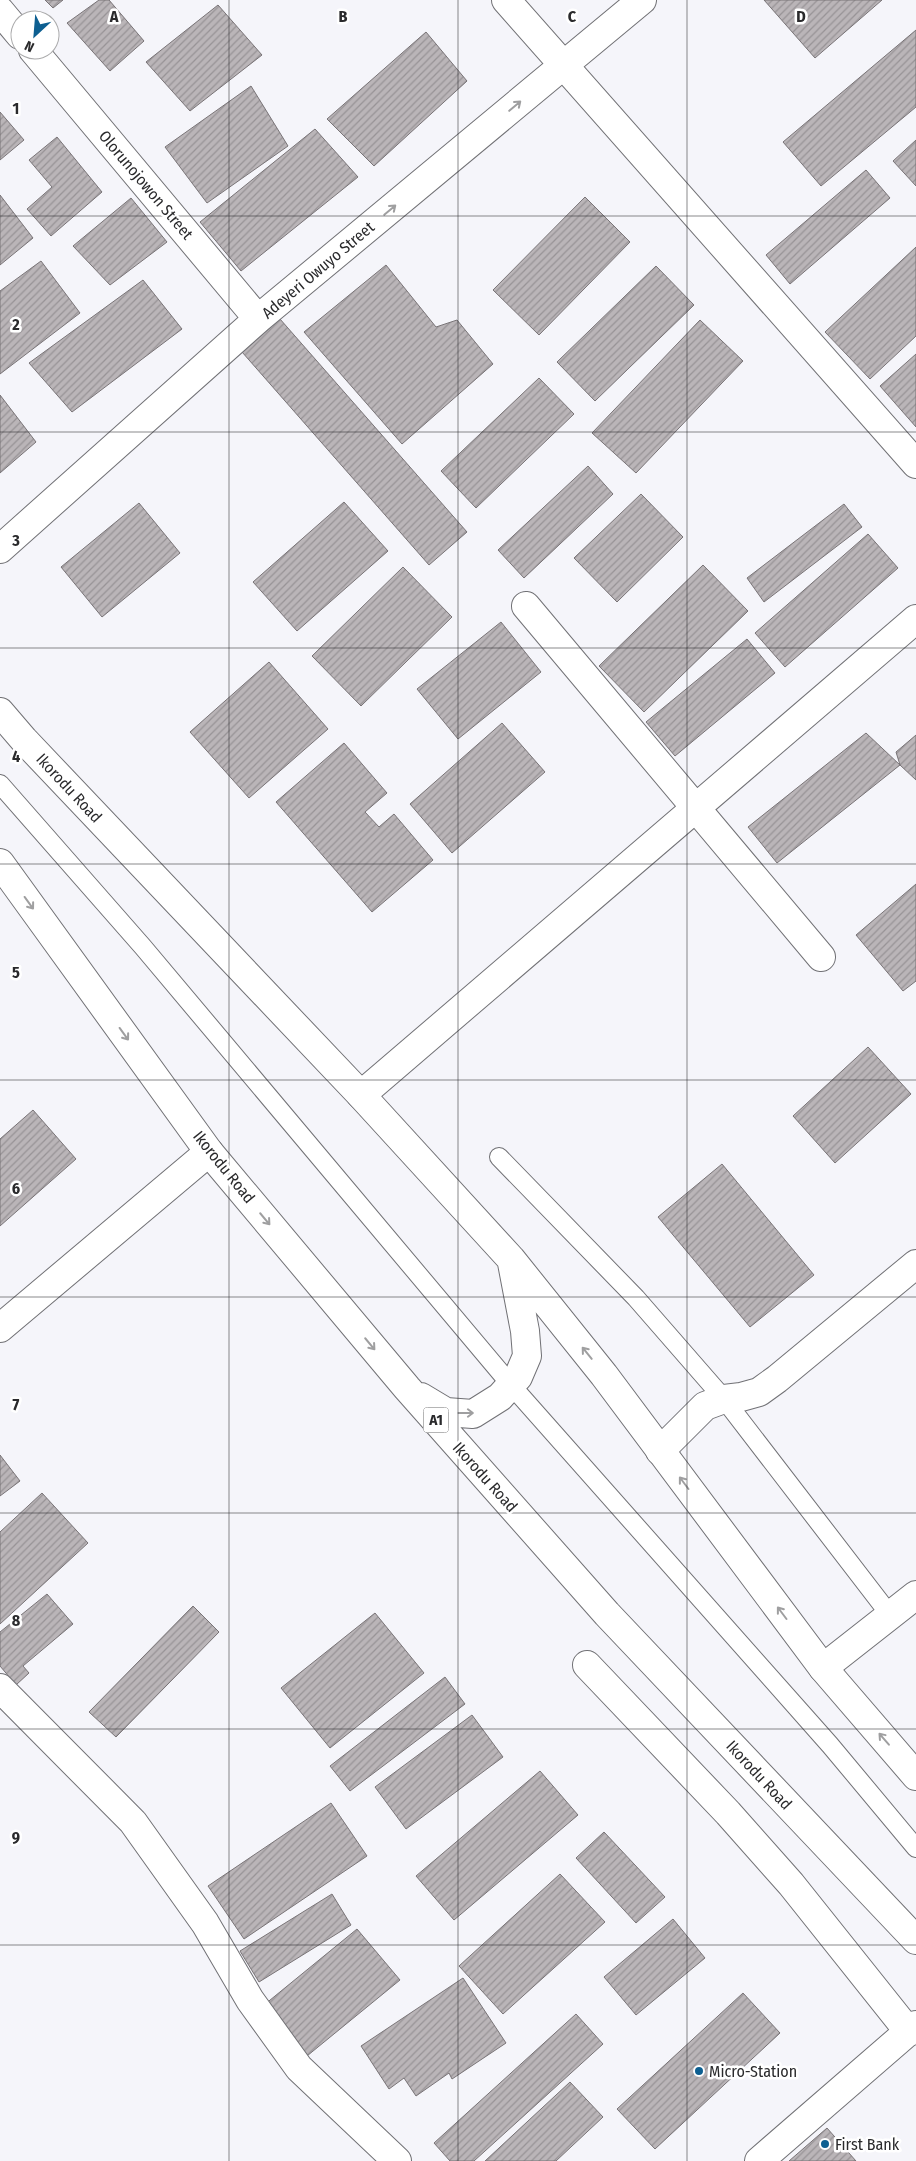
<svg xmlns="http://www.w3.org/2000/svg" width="916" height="2161" font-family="'Fira Sans Condensed',sans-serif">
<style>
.building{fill:url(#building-hatch);stroke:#797477}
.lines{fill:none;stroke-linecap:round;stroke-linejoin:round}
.lane-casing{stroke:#717175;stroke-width:20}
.street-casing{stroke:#717175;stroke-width:30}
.highway-casing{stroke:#717175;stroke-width:30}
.lane{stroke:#fff;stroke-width:18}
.street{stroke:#fff;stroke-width:28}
.highway{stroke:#fff;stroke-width:28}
.oneway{stroke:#9f9fa0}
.grid{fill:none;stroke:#2a2a2c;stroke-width:1;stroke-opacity:0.55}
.poi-dot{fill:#0d5f91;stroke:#fff;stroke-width:2}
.labels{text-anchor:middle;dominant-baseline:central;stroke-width:5;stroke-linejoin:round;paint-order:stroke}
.shield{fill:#fff;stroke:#6a6a6b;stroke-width:1}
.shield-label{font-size:15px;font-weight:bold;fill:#2a2a2c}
.street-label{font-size:16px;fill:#2a2a2c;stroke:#fff}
.poi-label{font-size:16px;fill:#2a2a2c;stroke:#fff;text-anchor:start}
.grid-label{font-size:16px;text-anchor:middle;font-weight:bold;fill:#2a2a2c;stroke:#fff;stroke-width:5;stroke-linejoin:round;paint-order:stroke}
</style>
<defs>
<pattern id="building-hatch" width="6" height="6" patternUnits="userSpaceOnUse" patternTransform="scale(1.25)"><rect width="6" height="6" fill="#bab5b8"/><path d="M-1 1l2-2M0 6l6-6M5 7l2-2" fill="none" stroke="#979396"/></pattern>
</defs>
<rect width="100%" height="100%" fill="#f5f5fa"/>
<path class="building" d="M45,0H63L53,8Z
M99,0H109L144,41L110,71L67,23Z
M764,0H882L815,58Z
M218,5L262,55L190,111L146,62Z
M916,30V107L821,186L783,142Z
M426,32L467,81L374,166L327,119Z
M251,86L288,146L207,203L165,147Z
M0,112L24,140L0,160Z
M315,129L358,177L241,271L200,222Z
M57,137L102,192L51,236L27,209L52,187L29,160Z
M916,140V186L893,161Z
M866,170L890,198L790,284L766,255Z
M0,195L33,238L0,265Z
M585,197L630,242L539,335L493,290Z
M131,198L167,242L110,285L73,246Z
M916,247V336L870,379L825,332Z
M41,261L80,313L0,374V291Z
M386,265L436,327L457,320L493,364L402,444L304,332Z
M656,266L694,305L595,401L557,362Z
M143,280L182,329L72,412L29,363Z
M280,319L467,532L429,565L242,352Z
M700,320L743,361L636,473L592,433Z
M916,354V427L880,386Z
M539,378L574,414L476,508L441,471Z
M0,395L36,442L0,473Z
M588,466L613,494L524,578L498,550Z
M641,494L683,537L617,602L574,558Z
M344,502L388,551L297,631L253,582Z
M139,503L180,553L102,617L61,567Z
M844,504L862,527L764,602L747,578Z
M868,534L898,568L785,667L755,633Z
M703,565L748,611L644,712L599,666Z
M403,567L452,617L361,706L312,656Z
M501,622L541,672L458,739L417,689Z
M747,639L775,673L675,756L646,722Z
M269,662L328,729L249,798L190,732Z
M502,723L545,772L452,853L410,804Z
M866,733L900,765L777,863L748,827Z
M916,735V780L900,765L896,752Z
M344,743L387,793L365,812L379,827L394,814L433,860L372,912L276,802Z
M916,884V981L903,991L856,935Z
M868,1047L911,1094L835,1163L793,1116Z
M33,1110L76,1159L0,1226V1139Z
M722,1164L814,1275L750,1327L658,1217Z
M0,1455L20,1481L0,1496Z
M42,1493L88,1543L0,1624V1532Z
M47,1594L73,1624L23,1666L29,1673L16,1685L0,1666V1632Z
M193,1606L219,1632L116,1737L89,1712Z
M375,1613L424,1673L330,1748L281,1688Z
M445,1677L465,1704L350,1791L330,1766Z
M472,1715L503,1757L406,1829L375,1787Z
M540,1771L578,1815L454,1920L416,1876Z
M331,1803L367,1856L244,1939L208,1886Z
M604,1832L665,1897L636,1923L576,1858Z
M560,1874L605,1922L503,2014L459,1966Z
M332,1894L351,1925L259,1982L240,1951Z
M673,1919L705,1958L636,2015L604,1977Z
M357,1929L400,1980L307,2056L264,2005Z
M463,1978L506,2043L452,2079L449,2073L416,2096L404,2078L389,2089L361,2046Z
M743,1993L780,2033L655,2149L617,2109Z
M576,2014L603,2044L474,2161H450L434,2143Z
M570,2082L603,2117L556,2161H485Z
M827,2128L856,2161H789Z"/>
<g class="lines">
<g class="lane-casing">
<path id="lane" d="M0,784L143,947L511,1385L830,1745L916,1848
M499,1157L636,1298L724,1399L890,1615"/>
</g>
<g class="street-casing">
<path id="street" d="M506,0L916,464
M0,11L20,35
M33,50L258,319
M0,549L258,319L642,0
M526,606L821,957
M361,1095L916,619
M0,1328L209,1152
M660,1451L705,1406L724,1399L741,1397L759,1392L777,1379L916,1264
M587,1665L728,1813L791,1884L909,2032
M823,1668L916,1595
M0,1688L133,1822L205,1923L250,2000L299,2068L397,2161
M759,2161L916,2025"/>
</g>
<g class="highway-casing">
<path id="highway" d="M0,712L24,740L361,1095L511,1259L604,1375L823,1668L916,1776
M0,863L209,1152L407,1388L607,1614L916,1940
M421,1397L446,1412L473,1414L500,1397L518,1377L527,1356L525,1331L512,1263"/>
</g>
<use href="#lane" class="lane"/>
<use href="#street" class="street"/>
<use href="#highway" class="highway"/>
</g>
<defs><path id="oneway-shaft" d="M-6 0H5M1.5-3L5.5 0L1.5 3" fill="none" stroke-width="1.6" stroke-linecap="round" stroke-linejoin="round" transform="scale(1.25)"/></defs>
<g class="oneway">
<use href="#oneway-shaft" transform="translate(515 106) rotate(-40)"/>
<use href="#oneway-shaft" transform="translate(390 210) rotate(-40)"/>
<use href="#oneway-shaft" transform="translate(29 903) rotate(54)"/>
<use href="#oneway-shaft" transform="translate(124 1034) rotate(54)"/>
<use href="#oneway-shaft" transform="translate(265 1219) rotate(50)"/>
<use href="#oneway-shaft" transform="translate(370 1344) rotate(50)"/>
<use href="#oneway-shaft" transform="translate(587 1353) rotate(-129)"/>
<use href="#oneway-shaft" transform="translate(466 1413)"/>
<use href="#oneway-shaft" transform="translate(684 1483) rotate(-127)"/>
<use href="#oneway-shaft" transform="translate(782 1613) rotate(-127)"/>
<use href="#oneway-shaft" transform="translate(884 1739) rotate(-131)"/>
</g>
<path class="grid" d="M229,0V2161M458,0V2161M687,0V2161M0,216H916M0,432H916M0,648H916M0,864H916M0,1080H916M0,1297H916M0,1513H916M0,1729H916M0,1945H916"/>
<g class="poi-dot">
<circle cx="699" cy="2071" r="5"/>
<circle cx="825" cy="2144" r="5"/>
</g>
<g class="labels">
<rect class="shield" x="423.5" y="1407.5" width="25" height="25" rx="4"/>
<g class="shield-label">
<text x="436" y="1420">A1</text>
</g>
<g class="street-label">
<text transform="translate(146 185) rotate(50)">Olorunojowon Street</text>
<text transform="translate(318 270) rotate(-40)">Adeyeri Owuyo Street</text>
<text transform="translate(69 788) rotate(47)">Ikorodu Road</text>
<text transform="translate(224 1167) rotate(51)">Ikorodu Road</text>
<text transform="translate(485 1477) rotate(48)">Ikorodu Road</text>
<text transform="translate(759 1775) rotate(47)">Ikorodu Road</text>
</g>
<g class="poi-label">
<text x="709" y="2071">Micro-Station</text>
<text x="835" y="2144">First Bank</text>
</g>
</g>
<g class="grid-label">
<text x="114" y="22">A</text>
<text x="343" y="22">B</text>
<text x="572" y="22">C</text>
<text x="801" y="22">D</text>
<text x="16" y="114">1</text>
<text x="16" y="330">2</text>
<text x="16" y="546">3</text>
<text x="16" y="762">4</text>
<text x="16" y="978">5</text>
<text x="16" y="1194">6</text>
<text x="16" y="1410">7</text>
<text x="16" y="1626">8</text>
<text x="16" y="1843">9</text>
</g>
<g transform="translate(35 35) rotate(206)"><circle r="24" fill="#ffffff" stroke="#aaaaab"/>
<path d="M0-4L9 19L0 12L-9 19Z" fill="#0d5f91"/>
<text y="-8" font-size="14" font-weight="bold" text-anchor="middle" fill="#2a2a2c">N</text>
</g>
</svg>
